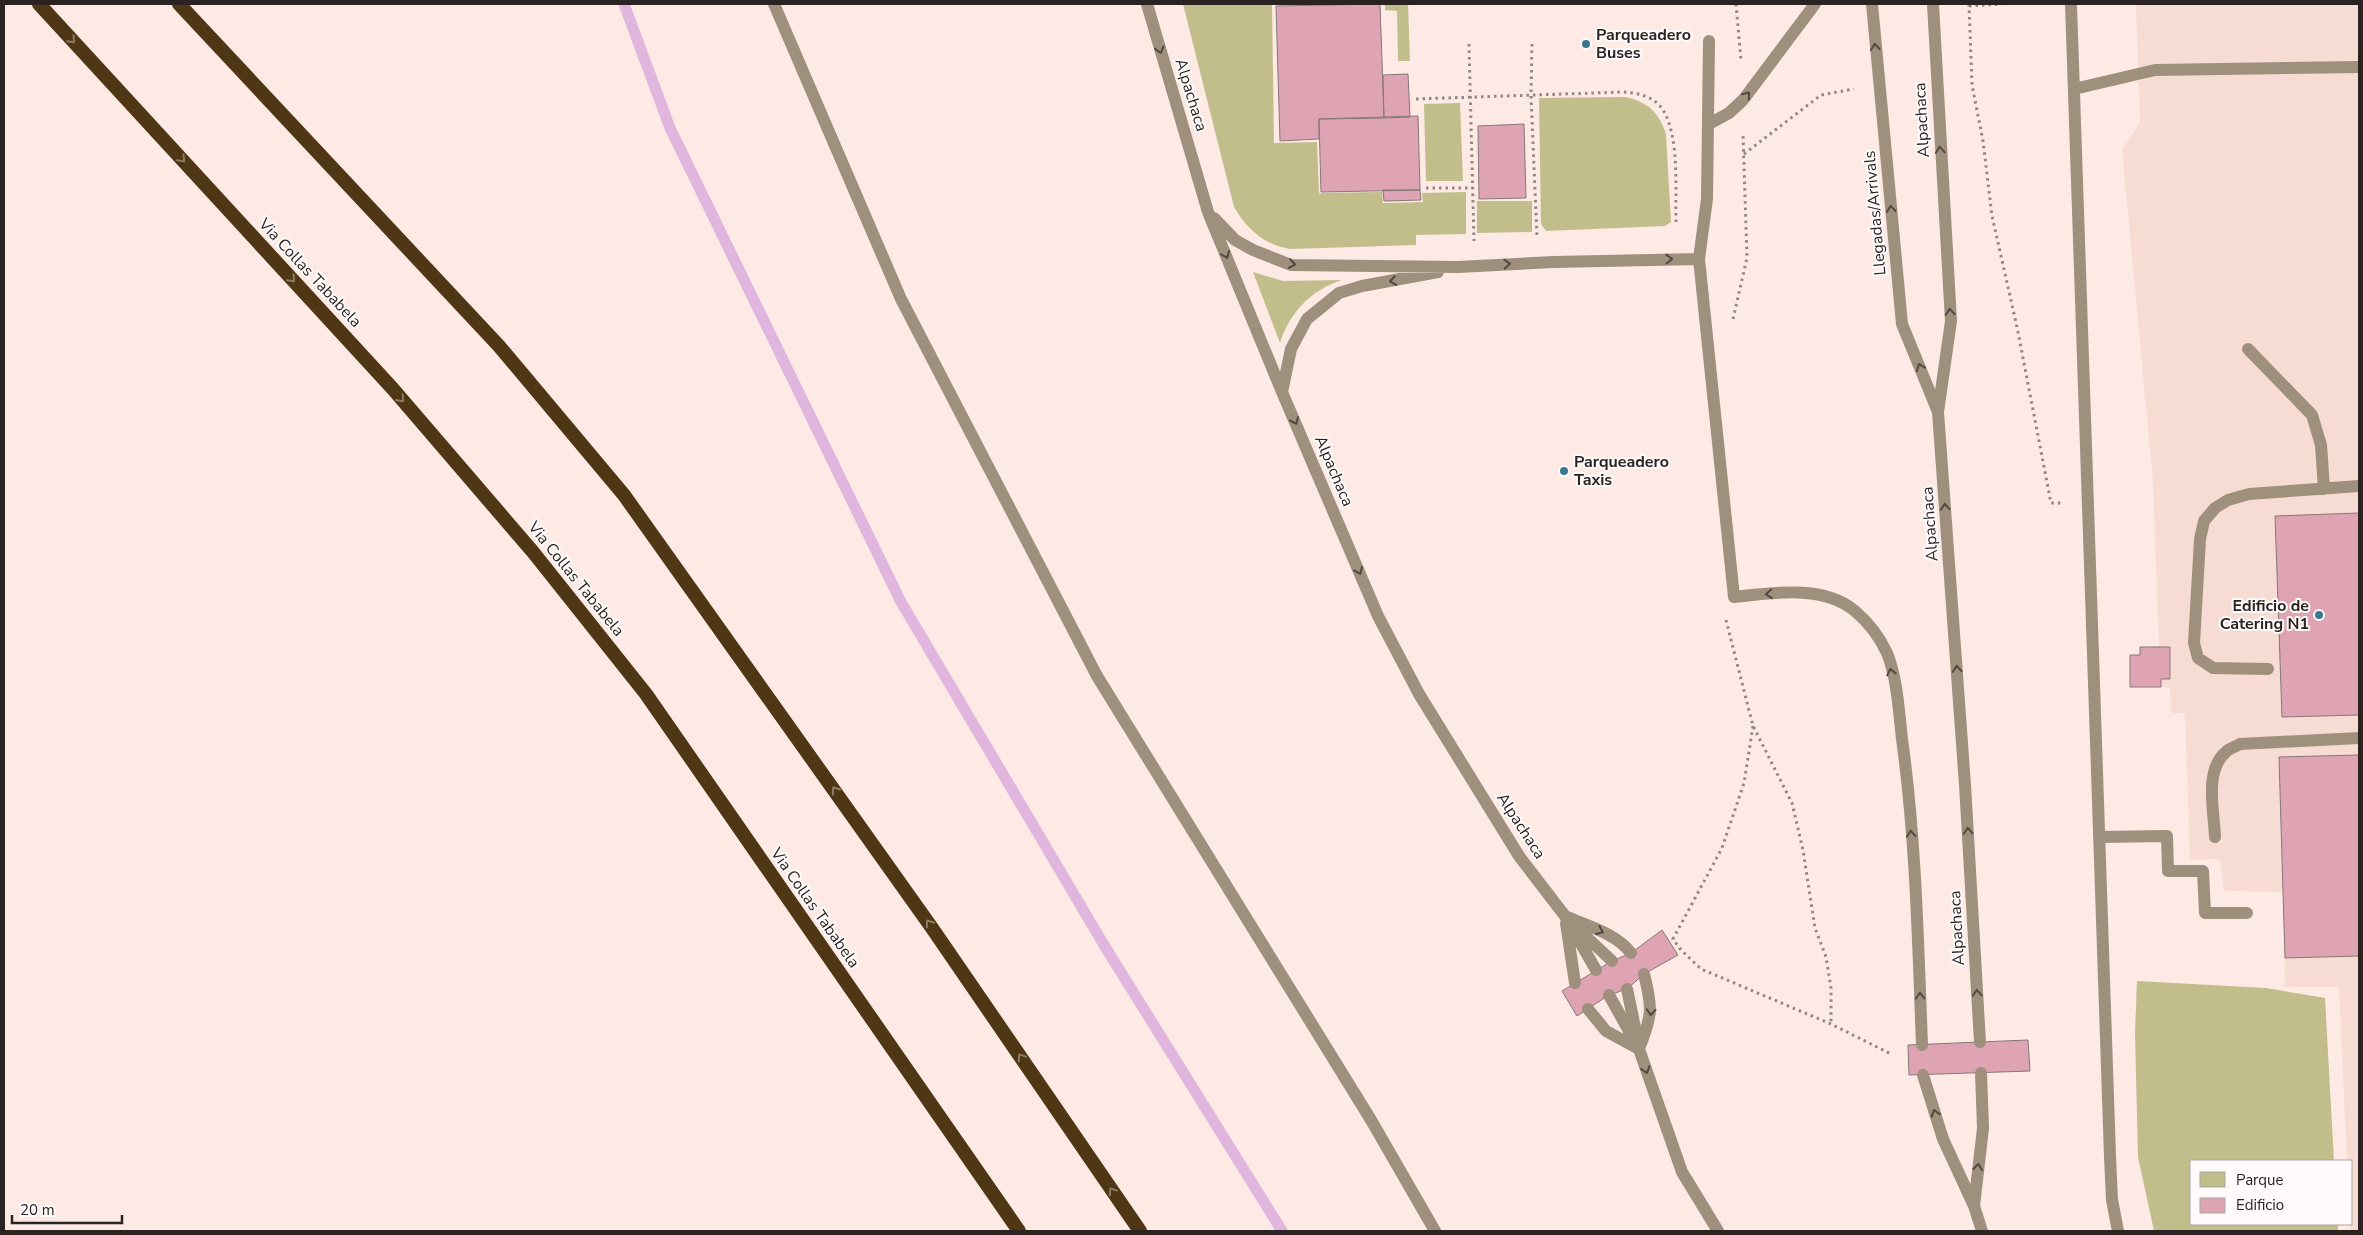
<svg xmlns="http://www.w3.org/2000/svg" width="2363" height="1235" font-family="'Nunito Sans',sans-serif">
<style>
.built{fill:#f7dcd4}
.green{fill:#c1be8c}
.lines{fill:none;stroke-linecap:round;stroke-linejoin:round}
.stream{stroke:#e0b5de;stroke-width:11}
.building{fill:#dfa4b3;stroke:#87767a}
.path{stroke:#938683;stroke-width:3;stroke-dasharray:2.5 4;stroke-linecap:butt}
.service{stroke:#9f8f7d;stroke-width:12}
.trunk{stroke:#4f3614;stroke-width:14}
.oneway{stroke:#8d7b64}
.oneway2{stroke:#534942}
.poi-dot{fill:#3b778e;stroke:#fffbfa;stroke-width:2}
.labels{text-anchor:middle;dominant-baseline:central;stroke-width:4;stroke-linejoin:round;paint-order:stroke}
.poi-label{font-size:16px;font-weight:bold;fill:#2a2322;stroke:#fffbfa;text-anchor:start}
.street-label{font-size:16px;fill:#2a2322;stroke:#fffbfa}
</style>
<rect width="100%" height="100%" fill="#fdeae5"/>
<path class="built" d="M2136,4H2359V1231H2350L2352,1161H2347L2339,987H2285L2283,892L2224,891L2220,859L2190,860L2185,713H2171L2170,687H2130L2140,655V647L2159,646L2153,482L2122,150L2140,122Z"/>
<path class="green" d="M1183,4H1272L1274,143L1317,142L1319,193L1382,192L1383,203L1423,202L1422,193L1466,192V234L1416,235V245L1290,249C1264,245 1247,229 1234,207Z
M1385,4H1408L1410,61H1398L1397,11L1385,10Z
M1624,97C1647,101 1659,112 1666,134L1671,222L1665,226L1546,231L1541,224L1539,98Z
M1460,103L1463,181H1426L1424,104Z
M1477,201H1532V232L1477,233Z
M1253,272L1283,281L1342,280C1311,290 1290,312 1280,343Z
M2137,981L2266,988L2325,998L2334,1161H2192V1224H2338V1231H2154L2138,1157L2135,1034Z"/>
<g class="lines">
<path class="stream" d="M624,4L670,128L901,602L1104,945L1282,1231"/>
</g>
<path class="building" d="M1380,4L1384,118L1319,119V139L1280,141L1276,6Z
M1408,74L1410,117L1384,118L1383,75Z
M1418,116L1420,190L1321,192L1319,119Z
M1524,124L1526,198L1479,199L1478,126Z
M1383,190H1420L1421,200L1384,201Z
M2359,513V715L2282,717L2275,516Z
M2140,647H2170V679H2161V687H2130V655H2140Z
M2359,755V956L2285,958L2279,757Z
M1662,930L1678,955L1644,974L1627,989L1609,995L1577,1016L1562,991L1612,961L1631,953Z
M2028,1040L2030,1071L1909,1075L1908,1045Z"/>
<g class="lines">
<path class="path" d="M1736,4L1741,60
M1969,4L1972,85L1983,141L1992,216L2017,327L2051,503H2064
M1969,6L2002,4
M1469,44L1474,241
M1532,44L1531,95L1537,238
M1416,99L1623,92C1638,93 1654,96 1663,110C1680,137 1675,193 1676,225
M1744,154L1821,95L1854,89
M1426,188H1473
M1733,319L1747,258L1743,134
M1726,620L1753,726L1792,803L1803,850L1815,928L1826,957L1831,988V1024
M1753,726L1744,783L1722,848L1673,939L1681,950L1701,969L1831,1024L1891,1054"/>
<path class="service" d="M774,4L901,299L1097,676L1371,1120L1435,1231
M1147,4L1208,212L1282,392L1378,616L1419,694L1519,856L1565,916L1596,970
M1872,4L1902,324L1938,412
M1933,4L1951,321L1938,412L1965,785L1980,1042
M2071,4L2110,1156L2112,1200L2118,1231
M1709,41L1707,199L1699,259L1734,597C1772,593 1823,584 1855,611C1868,622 1880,638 1887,653C1897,677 1899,712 1902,739C1916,840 1918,943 1922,1045
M2074,89L2155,70L2359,67
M1709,124L1729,113L1743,100L1815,4
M1214,218L1235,240L1253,250L1291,265L1458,267L1554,262L1699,259
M2248,349L2312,415L2321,445L2324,489
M1282,392L1291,349L1307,319L1339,293L1362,286L1438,272
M2268,669L2213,668L2198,658L2194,643L2200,539L2204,521L2215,508L2228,500L2249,494L2359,486
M2099,837L2167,836L2168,871H2203L2205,913H2247
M2215,837C2214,811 2204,770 2226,752C2229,748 2236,747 2240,744L2359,738
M1565,916C1587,926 1616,933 1631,953
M1566,923L1575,983
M1577,928L1612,961
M1627,989L1637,1037
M1609,995L1639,1049L1682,1172L1718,1231
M1588,1009L1606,1031L1639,1049
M1639,1049C1652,1016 1653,1009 1644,974
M1981,1073L1983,1128L1974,1206L1982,1231
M1923,1075L1943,1139L1974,1206"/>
<path class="trunk" d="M39,4L393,389L533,552L646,694L1019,1231
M179,4L499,346L624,495L932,928L1140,1231"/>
</g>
<defs><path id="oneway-chevron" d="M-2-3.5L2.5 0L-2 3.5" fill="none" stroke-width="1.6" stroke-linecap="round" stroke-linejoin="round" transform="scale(1.25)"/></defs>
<g class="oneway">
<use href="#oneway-chevron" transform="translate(72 40) rotate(47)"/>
<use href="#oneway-chevron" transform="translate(182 159) rotate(47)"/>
<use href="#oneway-chevron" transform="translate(292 279) rotate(47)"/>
<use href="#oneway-chevron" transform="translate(401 399) rotate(49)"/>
<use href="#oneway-chevron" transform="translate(835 790) rotate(-126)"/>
<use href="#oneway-chevron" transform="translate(929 923) rotate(-125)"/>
<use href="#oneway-chevron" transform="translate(1021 1057) rotate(-124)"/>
<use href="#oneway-chevron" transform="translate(1112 1191) rotate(-124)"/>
</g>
<g class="oneway2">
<use href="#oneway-chevron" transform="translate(1875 47) rotate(-96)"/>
<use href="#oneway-chevron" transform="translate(1160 50) rotate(73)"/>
<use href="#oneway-chevron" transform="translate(1747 95) rotate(-52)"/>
<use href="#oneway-chevron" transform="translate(1940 150) rotate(-94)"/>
<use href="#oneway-chevron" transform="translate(1891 209) rotate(-95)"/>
<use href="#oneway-chevron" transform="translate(1226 255) rotate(68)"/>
<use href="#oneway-chevron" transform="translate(1669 259) rotate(-1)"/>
<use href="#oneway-chevron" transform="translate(1292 264) rotate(10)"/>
<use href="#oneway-chevron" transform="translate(1507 264) rotate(-3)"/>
<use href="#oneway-chevron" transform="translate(1393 281) rotate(171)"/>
<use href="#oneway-chevron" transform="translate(1950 312) rotate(-94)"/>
<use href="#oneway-chevron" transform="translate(1920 367) rotate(-112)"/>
<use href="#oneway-chevron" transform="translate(1295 421) rotate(67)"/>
<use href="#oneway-chevron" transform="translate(1945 507) rotate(-94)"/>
<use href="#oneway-chevron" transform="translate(1359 571) rotate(67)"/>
<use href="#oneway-chevron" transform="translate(1769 594) rotate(176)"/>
<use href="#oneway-chevron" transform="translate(1957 669) rotate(-94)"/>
<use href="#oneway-chevron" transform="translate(1891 672) rotate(-102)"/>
<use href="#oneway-chevron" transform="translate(1968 831) rotate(-93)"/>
<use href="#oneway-chevron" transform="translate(1911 834) rotate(-94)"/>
<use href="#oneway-chevron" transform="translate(1600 931) rotate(23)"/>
<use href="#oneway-chevron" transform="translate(1977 993) rotate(-93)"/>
<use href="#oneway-chevron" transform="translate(1920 996) rotate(-92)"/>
<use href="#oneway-chevron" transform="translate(1651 1012) rotate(94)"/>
<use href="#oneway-chevron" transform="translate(1646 1070) rotate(72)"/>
<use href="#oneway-chevron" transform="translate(1935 1113) rotate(-107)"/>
<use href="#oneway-chevron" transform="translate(1978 1167) rotate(-83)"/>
</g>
<g class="poi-dot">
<circle cx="1586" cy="44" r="5"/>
<circle cx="1564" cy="471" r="5"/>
<circle cx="2319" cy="615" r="5"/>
</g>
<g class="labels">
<g class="poi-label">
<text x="1596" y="35">Parqueadero<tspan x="1596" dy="18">Buses</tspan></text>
<text x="1574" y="462">Parqueadero<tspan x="1574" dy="18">Taxis</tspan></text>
<text x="2309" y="606" text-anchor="end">Edificio de<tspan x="2309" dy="18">Catering N1</tspan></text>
</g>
<g class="street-label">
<text transform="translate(1191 95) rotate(73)">Alpachaca</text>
<text transform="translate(1922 120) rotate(-93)">Alpachaca</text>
<text transform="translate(1875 213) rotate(-95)">Llegadas/Arrivals</text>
<text transform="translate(310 273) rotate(47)">Via Collas Tababela</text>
<text transform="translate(1334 471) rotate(67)">Alpachaca</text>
<text transform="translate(1930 524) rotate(-94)">Alpachaca</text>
<text transform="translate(576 579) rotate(51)">Via Collas Tababela</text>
<text transform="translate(1521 826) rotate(57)">Alpachaca</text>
<text transform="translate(815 908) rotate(55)">Via Collas Tababela</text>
<text transform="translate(1957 928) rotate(-93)">Alpachaca</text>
</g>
</g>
<rect width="2363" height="1235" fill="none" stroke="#2a2322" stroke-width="10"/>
<rect x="2190" y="1160" width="162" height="65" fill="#fffbfa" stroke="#aaa5a4"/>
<rect x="2200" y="1172" width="25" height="15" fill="#c1be8c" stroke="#aaa5a4"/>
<text x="2236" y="1185" font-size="15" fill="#2a2322">Parque</text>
<rect x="2200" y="1198" width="25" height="15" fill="#dfa4b3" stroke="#aaa5a4"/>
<text x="2236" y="1210" font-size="15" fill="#2a2322">Edificio</text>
<path d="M12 1215v8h110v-8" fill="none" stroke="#2a2322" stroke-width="2.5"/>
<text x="20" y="1215" font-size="15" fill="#2a2322" stroke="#fffbfa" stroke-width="4" paint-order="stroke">20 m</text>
</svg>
